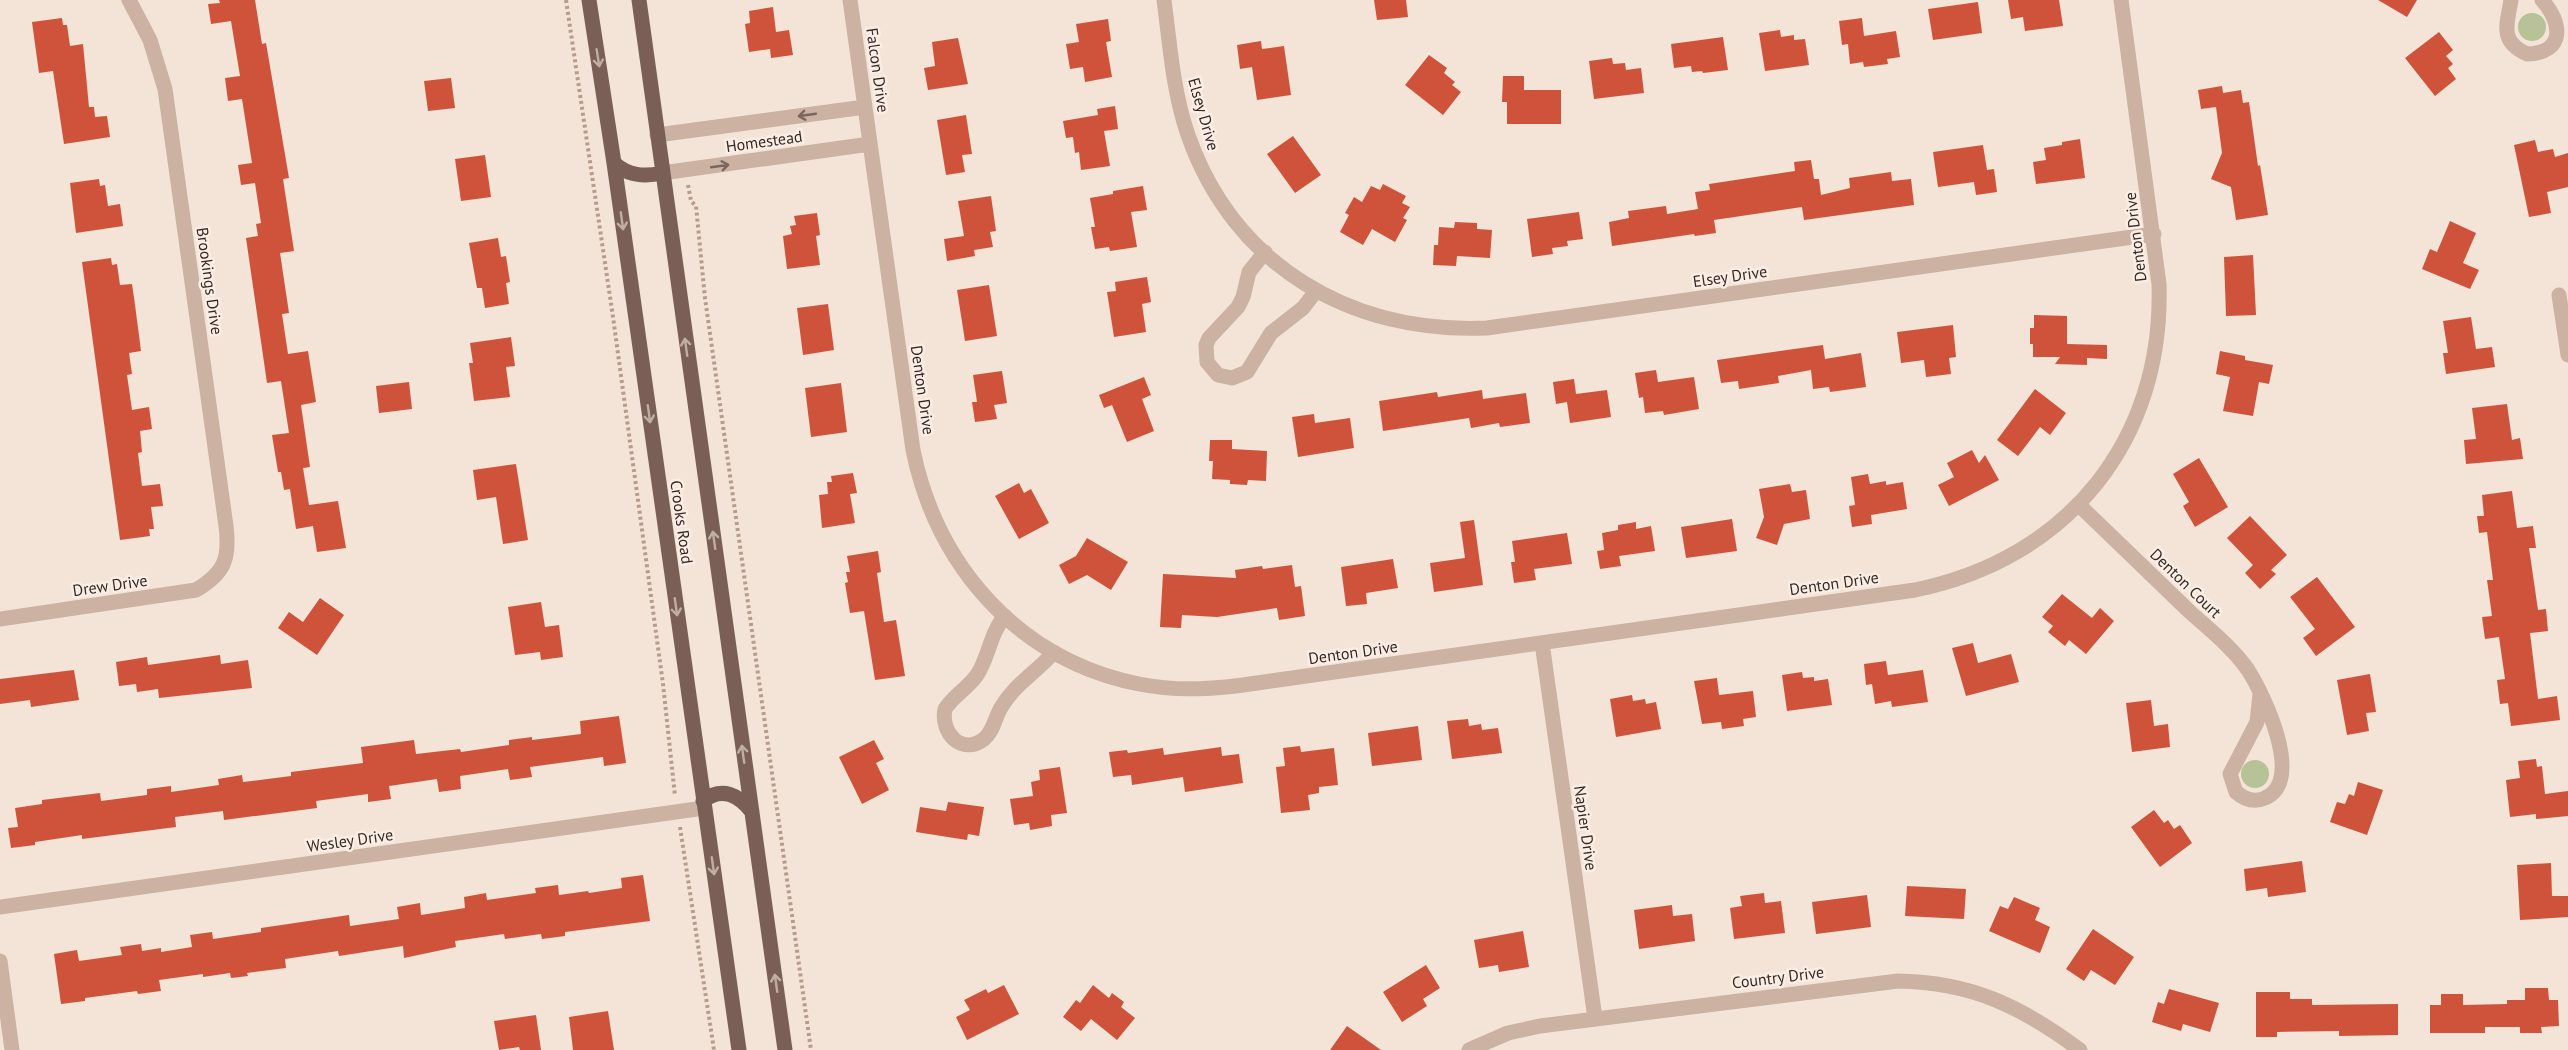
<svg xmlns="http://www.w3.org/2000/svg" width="2568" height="1050" font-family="'PT Sans',sans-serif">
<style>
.green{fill:#b7c297}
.building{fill:#ce533a}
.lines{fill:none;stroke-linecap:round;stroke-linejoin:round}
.path{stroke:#b79c8d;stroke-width:4;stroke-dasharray:3 3;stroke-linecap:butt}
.minor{stroke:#cbb2a3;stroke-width:15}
.major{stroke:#795f55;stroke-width:15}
.oneway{stroke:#c0aea4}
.oneway2{stroke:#79675e}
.labels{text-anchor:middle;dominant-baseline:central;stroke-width:5;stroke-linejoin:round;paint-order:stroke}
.street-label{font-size:16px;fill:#362925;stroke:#faeee4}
</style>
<rect width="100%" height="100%" fill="#f3e4d7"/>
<path class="green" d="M2518 27a14 14 0 1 1 28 0a14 14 0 1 1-28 0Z
M2241 774a14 14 0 1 1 28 0a14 14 0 1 1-28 0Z"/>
<path class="building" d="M219,0H255L262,44L266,43L289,178L283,179L294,251L280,253L289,313L282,314L288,354L308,351L316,402L301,405L310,467L303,468L309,505L338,501L346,548L317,552L313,526L296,529L290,489L284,490L281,472H278L272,435L289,433L281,381L267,383L246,238L258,236L256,224L261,223L255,183L241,185L238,165L252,163L242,99L228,101L225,78L240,76L231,21L211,24L208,4L220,3Z
M1374,0H1406L1408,17L1377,20Z
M2008,0H2059L2063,26L2025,31L2023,17L2011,19Z
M2378,0H2417L2407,17Z
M1978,2L1982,33L1933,40L1928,9Z
M773,7L776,32L789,30L793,55L771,58L770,49L749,52L745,24L750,23L749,11Z
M62,18L63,25H67L70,46L83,44L89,107H94L95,117L107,116L110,137L64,144L53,71L39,73L32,22Z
M1862,18L1864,36L1896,31L1900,57L1887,59L1888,64L1864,67L1863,62L1850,64L1848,44L1842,45L1839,21Z
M1108,19L1111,41L1106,42L1112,77L1085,82L1083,67L1070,69L1066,44L1079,42L1076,24Z
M1780,30L1781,37L1794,35V40L1805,39L1809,65L1765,71L1759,33Z
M2439,32L2453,50L2446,56L2453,64L2448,68L2456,79L2435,96L2405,58Z
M1723,37L1728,70L1703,73L1702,71L1692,72L1691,66L1674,68L1671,44Z
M958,38L968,84L928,90L924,68L935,66L932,42Z
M1261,41L1262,49L1284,46L1291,95L1257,100L1252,67L1240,69L1237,45Z
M1429,55L1447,68L1444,73L1455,82L1452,85L1461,92L1443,115L1405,85Z
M1612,58L1613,64L1625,63L1626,70L1641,68L1644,93L1594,99L1589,61Z
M1503,76H1524V90H1561V124H1507V102H1502Z
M451,78L455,108L428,111L424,81Z
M2222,86L2223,93L2241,90L2243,103L2249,102L2258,166L2260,165L2268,215L2236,220L2231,187L2211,179L2222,153L2216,107L2201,109L2198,90Z
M1115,106L1118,129L1104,131L1110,166L1081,170L1079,152L1075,153L1073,137L1066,138L1063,121L1098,115L1097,109Z
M966,115L972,154L962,155L965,172L946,175L937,120Z
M1293,136L1321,175L1295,193L1267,154Z
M2080,139L2085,178L2036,184L2033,162L2046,160L2044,148L2062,145V142Z
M2535,140L2538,152L2553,149L2555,157L2568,153V187L2547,192L2551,213L2529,217L2514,145Z
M1983,145L1987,170L1994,169L1997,192L1976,195L1974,182L1938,187L1933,152Z
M485,155L491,197L461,201L455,159Z
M1811,160L1814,179H1819L1821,195L1850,188L1849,178L1891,172L1892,181L1911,179L1914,205L1804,220L1802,207L1714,220L1716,233L1695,236L1694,234L1612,246L1609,222L1629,218L1628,211L1666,206L1667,214L1698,209L1695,192L1710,190L1709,184L1795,171L1794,162Z
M99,179L100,186L105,185L108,206L120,204L123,226L76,233L70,183Z
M1383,184L1406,196L1402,203L1410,207L1403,218L1407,220L1395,242L1372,229L1363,245L1340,232L1349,215L1345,213L1354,197L1362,202L1371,186L1380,190Z
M1143,186L1147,210L1131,212L1137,247L1110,251L1109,247L1095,249L1091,227H1095L1090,198L1113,194V191Z
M991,196L996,231L990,232L993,247L974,250L975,256L947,261L944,239L964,236L958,201Z
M1579,212L1583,239L1567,241L1568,246L1552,248L1553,254L1532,257L1527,219Z
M817,213L820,235L816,236L820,265L787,269L783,236L792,234L790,226L796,225L794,216Z
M2450,221L2476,233L2463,263L2479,270L2470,289L2422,269L2430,249L2437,252Z
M1455,222L1477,223V229L1492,230L1490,258L1457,256L1456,266L1433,265L1434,245H1438L1439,227L1454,228Z
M498,238L501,257L506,256L510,282L506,283L509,304L485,308L482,288H477L469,243Z
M2253,255L2256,315L2226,316L2224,257Z
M111,258L112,265L117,264L120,285L132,284L135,305L141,351L129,353L132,374L127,375L132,410L149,407L152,429L140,431L142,452L138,453L142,486L160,484L163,506L151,507L154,529H149L150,536L120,540L82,262Z
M1147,277L1151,302L1142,304L1146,332L1114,337L1107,292L1116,291L1115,282Z
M989,285L997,336L965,341L957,290Z
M828,304L834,350L803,355L797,308Z
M2034,315L2067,316V344L2107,345V359L2087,358V365L2055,364L2060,357H2033V344H2030V328H2034Z
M2471,317L2476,349L2492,347L2495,367L2446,374L2443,353H2448L2443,321Z
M1953,325L1956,357L1949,358L1951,374L1926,377L1924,360L1901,363L1897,332Z
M511,337L515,366L506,367L510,397L474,401L469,363H473L470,343Z
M1823,345L1825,359L1861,353L1866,387L1830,392L1829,387L1813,389L1811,370L1778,376L1779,383L1739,389L1738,381L1721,383L1717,360Z
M2220,351L2245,356V360L2273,365L2269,384L2259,382L2253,416L2223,411L2230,377L2216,374Z
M1656,370L1658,382L1694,377L1699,409L1664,415L1663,411L1645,413L1643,397L1639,398L1635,373Z
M1002,371L1007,403L994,405L997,419L975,422L972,402H977L973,375Z
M1144,377L1151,395L1142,399L1154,431L1127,442L1112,405L1104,408L1099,395Z
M1574,379L1576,394L1607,390L1611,417L1570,423L1567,402L1556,404L1553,382Z
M409,382L412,409L379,413L376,386Z
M841,383L847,432L811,437L805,388Z
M2035,389L2066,413L2050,435L2040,427L2018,456L1997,440Z
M1482,390L1483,399L1526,393L1530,423L1500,427L1499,423L1471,428L1469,418L1383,431L1379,401L1437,392L1438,397Z
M2507,404L2512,440L2520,438L2523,459L2466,464L2464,440L2476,439L2472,408Z
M1314,414L1315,423L1350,418L1354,448L1298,457L1292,417Z
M1210,440H1232V449L1267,451L1266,481L1248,480L1247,485L1230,484V480L1212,479L1213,461H1209Z
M1972,450L1979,463L1985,455L1999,480L1949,506L1938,485L1954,477L1947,463Z
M2199,458L2228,507L2195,527L2183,506L2189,502L2173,474Z
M516,464L528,540L503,544L496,497L477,500L473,470Z
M853,473L857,493L850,494L855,523L822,528L819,495L828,494L827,482H832L831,476Z
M1868,474L1870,484L1886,481V485L1903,482L1907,509L1871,515L1872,524L1852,527L1849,506L1855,505L1851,477Z
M1019,483L1024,493L1031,489L1049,523L1019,539L995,496Z
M1790,484L1792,492L1806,490L1810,519L1784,524L1777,545L1756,538L1764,517L1759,489Z
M2512,491L2517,528L2533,526L2536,548H2529L2538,610L2546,609L2548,631L2530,633L2538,699L2557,696L2560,720L2511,726L2508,703L2500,704L2497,680L2505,679L2499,637L2485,639L2482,617L2492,616L2487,580H2493L2487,532L2479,533L2477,516H2484L2482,495Z
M2250,516L2287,555L2271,570L2276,574L2260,589L2245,573L2253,565L2227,538Z
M1732,519L1737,551L1686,558L1681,527Z
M1474,520L1483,585L1434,592L1430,563L1465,558L1460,522Z
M1636,522V529L1651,526L1655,551L1619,556L1621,566L1600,569L1597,551L1604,550L1602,533L1618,530V525Z
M1567,533L1572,564L1534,569L1536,580L1514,583L1511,562H1515L1512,541Z
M1087,538L1128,562L1111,590L1087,575L1069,584L1059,565L1076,556Z
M878,551L881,572L877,573L884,622L896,620L905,676L875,680L864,611L850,613L845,583L848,582L846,572H850L847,556Z
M1393,559L1398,588L1366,593L1367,604L1346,606L1341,567Z
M1292,565L1295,587L1301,586L1305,616L1279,620L1277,608L1217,617L1182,615L1181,628L1160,627L1163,574L1236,578L1235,570L1262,566L1263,569Z
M2317,577L2355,627L2316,656L2303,638L2315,629L2290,597Z
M2062,594L2092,618L2100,608L2114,621L2086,654L2069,640L2065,646L2048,632L2053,626L2042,617Z
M320,598L344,615L317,655L278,628L289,612L303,622Z
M541,602L545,627L559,625L563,657L541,660L540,652L515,655L508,607Z
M1973,643L1978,663L2011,654L2019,682L1966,696L1952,648Z
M220,655L221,664L248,660L252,688L159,698L158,689L137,692L136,684L119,686L116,662L147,657L148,665Z
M1886,661L1888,675L1923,670L1928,702L1892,707L1891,701L1875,704L1872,684L1866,685L1864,664Z
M74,670L79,700L31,707L30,700L0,704V679Z
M1802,672L1803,678L1814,677V681L1828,679L1832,705L1787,711L1782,675Z
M2370,674L2376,712L2366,713L2369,731L2347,735L2337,680Z
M1717,678L1719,695L1753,691L1756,717L1743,719L1744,726L1722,729L1721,722L1702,724L1694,681Z
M1632,695L1633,701L1645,699L1646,704L1656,702L1661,729L1616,737L1610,699Z
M2151,700L2154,726L2168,724L2170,747L2132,752L2126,703Z
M619,716L626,763L604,766L603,757L530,767L532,777L510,780L508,769L460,776L461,789L439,792L437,779L389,786L391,799L368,802V794L316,801L317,808L224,820L223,811L175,817L176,827L82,839V835L35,842V845L11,848L8,828L18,827L15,808L42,804V800L100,793L101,801L147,795V789L171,786V792L219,785L218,779L242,775L243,782L291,776V772L363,763L361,747L414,740L416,754L460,749L461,752L509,745V740L532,737V740L581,734L580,721Z
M1468,719L1469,726L1481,724L1482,730L1498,728L1502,753L1452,759L1447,721Z
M1418,726L1422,760L1372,766L1368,733Z
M874,740L884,759L876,763L889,790L862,804L839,757Z
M1300,746L1301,752L1334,748L1338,785L1319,787V793L1308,795L1310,810L1281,813L1276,767L1285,766L1283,748Z
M1221,747L1222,756L1239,754L1243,783L1185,792L1183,777L1132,785L1131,775L1113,777L1109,752L1127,750L1128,753L1163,748L1164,755Z
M2536,759L2537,767L2542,766L2545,794L2568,791V816L2536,819V814L2510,817L2506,780L2520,778L2518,761Z
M1060,767L1067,813L1051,815L1052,826L1030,830L1029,823L1014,825L1010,799L1033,796L1031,782L1040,780L1039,770Z
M2358,782L2383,790L2367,835L2330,822L2337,802L2345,804L2349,794L2354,796Z
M948,802L984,807L979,836L968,834L967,840L916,832L920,807L946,811Z
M2154,810L2164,823L2168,820L2174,829L2180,825L2192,843L2160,867L2131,827Z
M2302,861L2306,892L2268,897L2267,888L2246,891L2244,869Z
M2551,863L2552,896H2568V917L2520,920L2517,865Z
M643,875L650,921L565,932V936L542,939L541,934L505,939L504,934L455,941L456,947L404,958L403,946L339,956L338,951L285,959L286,968L247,973L248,976L231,978L230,973L203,977V974L159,980L161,991L138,994L137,991L85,998V1001L61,1004L54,954L77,950L79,961L122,955L120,947L141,944L142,951L161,948V952L192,947L190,935L212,932L213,939L261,932V928L349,915L350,926L399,919L397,907L420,903L421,915L465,908L464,897L486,893L487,900L536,893L535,888L558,885L559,895L588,891L589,893L622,888L621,878Z
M1907,886L1966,889L1964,919L1905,916Z
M1764,893L1765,903L1781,901L1785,933L1734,939L1730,908L1742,906L1740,896Z
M1867,895L1871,927L1816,934L1812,902Z
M2014,897L2040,908L2035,920L2050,927L2040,953L1989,931L2000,906L2008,909Z
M1672,905L1673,916L1692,914L1695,941L1639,949L1634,910Z
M2093,929L2134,957L2115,985L2091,970L2084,981L2066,969Z
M1523,931L1529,967L1499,972L1498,965L1479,968L1474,940Z
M1426,965L1440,988L1423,999L1427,1006L1402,1022L1383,992Z
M1004,985L1019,1014L967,1040L956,1017L970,1010L964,1000L986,989L988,993Z
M1093,985L1109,998L1112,993L1124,1002L1121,1007L1135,1018L1117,1040L1091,1019L1081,1031L1063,1017L1076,1000L1080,1003Z
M2525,988H2548L2549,1000H2558L2559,1026L2541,1027L2542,1033H2520V1027H2485V1033H2430V1005H2441V994H2463V1005L2507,1004V1000H2525Z
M2169,989L2219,1003L2210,1032L2183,1024L2181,1031L2152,1022L2158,1002L2164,1004Z
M2256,992H2290V999H2312V1005L2398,1004V1035L2339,1036V1031L2277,1032V1037H2256Z
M608,1011L614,1050H573L569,1017Z
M536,1015L541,1050H520L519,1047L499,1050L494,1021Z
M1347,1026L1381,1050H1330Z"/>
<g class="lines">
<path class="path" d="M566,0L613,317L663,684L675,796
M688,185L691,201L696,206L705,298L811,1050
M680,827L714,1050"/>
<path class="minor" d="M850,0L913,450C937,567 1019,660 1139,684C1179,692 1218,689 1257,683L1915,590C2068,559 2164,440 2159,284L2121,0
M1164,0C1170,45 1173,92 1188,135C1234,266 1351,334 1487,328L2154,234
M2511,0C2507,25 2499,41 2527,54C2566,53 2562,22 2542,0
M657,135L865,107
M662,173L870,144
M1265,252L1249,272L1243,297L1238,307L1209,338L1206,345L1207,362L1218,375L1232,378L1247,372L1271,333L1303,308L1316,291
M2559,295L2568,355
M2078,504C2115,540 2153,576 2190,612C2210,630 2233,648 2248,670C2264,695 2305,781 2265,798C2254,803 2244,799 2236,792L2230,774L2257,722L2260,694
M1005,616C990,633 989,657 977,675C968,688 953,696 945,709C940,733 962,756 984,739C994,731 995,716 1002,706C1015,684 1038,671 1054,652
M0,619L196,590C225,573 230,558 226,526L165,89L150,40L129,0
M1542,643L1595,1018
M0,907L704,808
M0,961L12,1050
M1469,1050L1508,1033L1540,1026L1898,981C1972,982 2022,1007 2080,1050"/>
<path class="major" d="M589,0L614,163L739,1050
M639,0L785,1050
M614,163C628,176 644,177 662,173
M703,801C722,786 739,795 752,812"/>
</g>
<defs><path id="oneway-shaft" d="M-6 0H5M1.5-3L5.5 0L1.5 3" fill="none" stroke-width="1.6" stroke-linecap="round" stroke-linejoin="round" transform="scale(1.5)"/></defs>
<g class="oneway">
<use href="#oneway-shaft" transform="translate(598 58) rotate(81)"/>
<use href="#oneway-shaft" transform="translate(622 221) rotate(82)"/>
<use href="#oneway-shaft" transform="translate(686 347) rotate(-98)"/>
<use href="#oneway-shaft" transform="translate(649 414) rotate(82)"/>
<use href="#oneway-shaft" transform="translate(714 540) rotate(-98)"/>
<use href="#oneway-shaft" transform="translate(676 607) rotate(82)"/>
<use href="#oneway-shaft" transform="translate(743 754) rotate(-98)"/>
<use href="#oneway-shaft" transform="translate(713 866) rotate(82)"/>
<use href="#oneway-shaft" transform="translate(776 983) rotate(-98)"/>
</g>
<g class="oneway2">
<use href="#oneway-shaft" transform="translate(807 115) rotate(172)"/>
<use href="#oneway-shaft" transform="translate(720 166) rotate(-8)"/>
</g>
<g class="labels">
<g class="street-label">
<text transform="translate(878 70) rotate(82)">Falcon Drive</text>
<text transform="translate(1204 114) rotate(74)">Elsey Drive</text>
<text transform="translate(764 141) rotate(-8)">Homestead</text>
<text transform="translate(2135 237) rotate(-97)">Denton Drive</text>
<text transform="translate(1730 276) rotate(-8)">Elsey Drive</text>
<text transform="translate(210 281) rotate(82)">Brookings Drive</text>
<text transform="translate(923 390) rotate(82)">Denton Drive</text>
<text transform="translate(682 522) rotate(82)">Crooks Road</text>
<text transform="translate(1834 583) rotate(-8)">Denton Drive</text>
<text transform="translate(2186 583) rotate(44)">Denton Court</text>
<text transform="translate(110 585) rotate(-8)">Drew Drive</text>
<text transform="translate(1353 652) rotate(-8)">Denton Drive</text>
<text transform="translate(1586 828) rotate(82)">Napier Drive</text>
<text transform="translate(350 840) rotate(-8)">Wesley Drive</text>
<text transform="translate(1778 977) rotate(-7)">Country Drive</text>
</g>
</g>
</svg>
